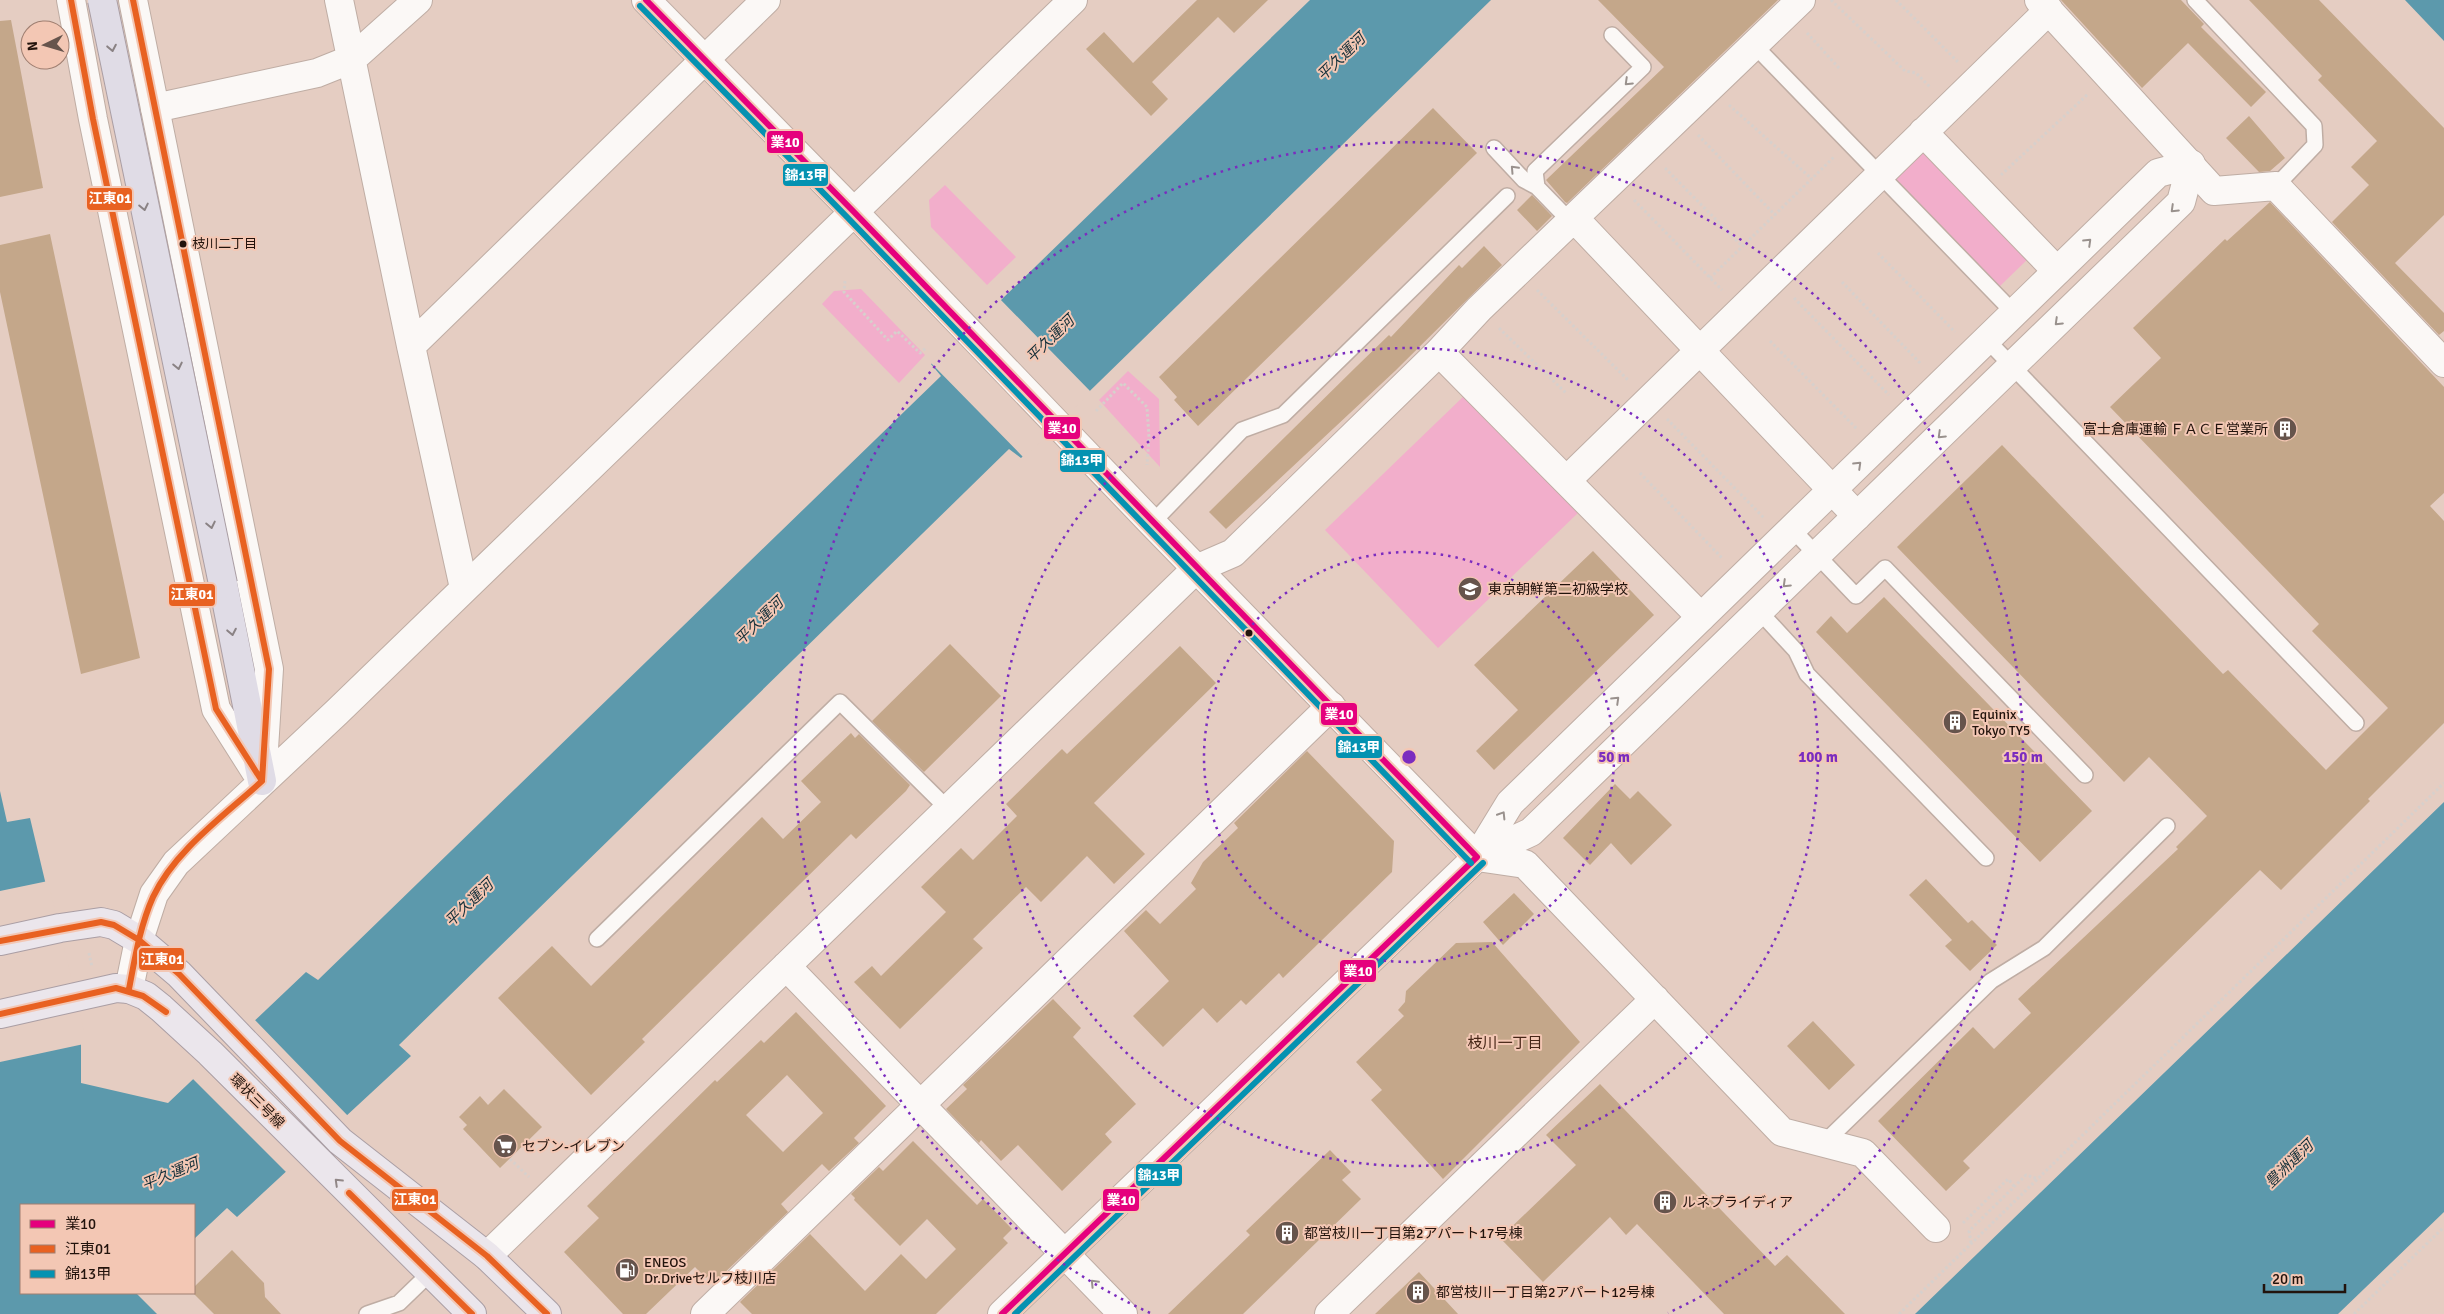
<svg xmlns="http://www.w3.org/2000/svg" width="2444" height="1314" font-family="Signika,'Noto Sans JP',sans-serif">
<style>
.green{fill:#f2aecb}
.water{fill:#5c99ac}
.pier{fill:#e5cdc2}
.building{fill:#c4a78a;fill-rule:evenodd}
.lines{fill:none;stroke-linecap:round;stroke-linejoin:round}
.lane-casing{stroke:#bfada4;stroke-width:18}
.street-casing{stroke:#bfada4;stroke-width:30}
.secondary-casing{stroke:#bfada4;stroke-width:30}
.primary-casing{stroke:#aa9ea4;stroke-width:30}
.highway-casing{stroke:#aa9ea4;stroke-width:30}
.path{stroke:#d7d0cc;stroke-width:3;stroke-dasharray:2.5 2.5;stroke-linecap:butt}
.lane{stroke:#fbf8f6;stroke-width:15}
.street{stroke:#fbf8f6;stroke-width:28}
.secondary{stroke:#fbf8f6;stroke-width:28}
.primary{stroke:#ebe6ec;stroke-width:28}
.highway{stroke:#e0dce6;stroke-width:28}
.highway-bridge-casing{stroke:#aa9ea4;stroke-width:30;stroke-linecap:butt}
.highway-bridge{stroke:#e0dce6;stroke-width:28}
.bus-1-casing{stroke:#f3c7b4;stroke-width:10}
.bus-2-casing{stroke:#f3c7b4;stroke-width:10}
.bus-3-casing{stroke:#f3c7b4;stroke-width:10}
.bus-1{stroke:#e5007d;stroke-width:6}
.bus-2{stroke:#e86121;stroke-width:6}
.bus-3{stroke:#0592b1;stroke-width:6}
.oneway{stroke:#8a8284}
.oneway2{stroke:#99918d}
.oneway3{stroke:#918787}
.ring{fill:none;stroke:#7b2cbf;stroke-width:2.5;stroke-dasharray:2.5 5}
.bus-dot{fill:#22130c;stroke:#f3c7b4;stroke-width:2}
.labels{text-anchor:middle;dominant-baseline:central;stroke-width:4;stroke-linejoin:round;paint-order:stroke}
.bus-label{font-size:13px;fill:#22130c;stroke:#f3c7b4;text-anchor:start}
.poi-label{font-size:14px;fill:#22130c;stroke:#f3c7b4;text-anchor:start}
.street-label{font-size:14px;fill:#22130c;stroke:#f3c7b4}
.water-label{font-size:15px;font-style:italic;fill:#122e38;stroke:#f3c7b4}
.neighbourhood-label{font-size:15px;fill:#472617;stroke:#f3c7b4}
.centre{fill:#7b2cbf;stroke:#f3c7b4;stroke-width:2.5}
.ring-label{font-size:15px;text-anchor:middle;font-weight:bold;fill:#7b2cbf;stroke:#f3c7b4;stroke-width:4;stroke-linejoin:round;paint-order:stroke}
.line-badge{stroke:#f3c7b4;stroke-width:2}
.badge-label{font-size:14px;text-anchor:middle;font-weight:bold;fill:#fff}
</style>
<rect width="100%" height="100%" fill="#e5cdc2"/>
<path class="green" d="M1925,145L2031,256L1998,288L1891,178Z
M945,185L1016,257L987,285L931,227L929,200Z
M861,289L925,355L899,383L822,304L834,291Z
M1128,371L1159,399L1160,467L1099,400Z
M1466,394L1579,512L1438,648L1325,530Z"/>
<path class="water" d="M1310,0H1491L1021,458L1009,449L399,1045L411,1056L237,1217L227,1208L194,1239V1205H21V1293H136L157,1314H0V791L7,822L30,818L81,1032V1083L168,1103L306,972L318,980L941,376L931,364L1001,300Z
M2405,0H2444V41Z
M2444,802V1212L2338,1314H1915Z"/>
<path class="pier" d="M999,298L1091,392L1024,458L930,362Z
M48,881L84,1031V1044L0,1062V891Z
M253,1018L349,1117L287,1173L191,1077Z"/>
<path class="building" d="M1197,0H1268L1234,33L1218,17L1152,82L1168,99L1151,116L1086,49L1104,32L1133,63Z
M1598,0H1778L1567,203L1565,202L1546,180L1664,67Z
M2061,0H2181L2204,24L2201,27L2266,92L2251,107L2188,43L2142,88Z
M2249,0H2319L2444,128V215L2395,263L2444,313V331L2439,335L2332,222L2369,185L2351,167L2377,141L2318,80L2322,76Z
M11,20L43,188L0,197V21Z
M1433,108L1477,153L1198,426L1174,400L1177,397L1159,377Z
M2249,116L2285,158L2270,171L2259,172L2226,138Z
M1532,195L1552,216L1537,231L1517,210Z
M2270,202L2444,387V493L2430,506L2444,521V723L2368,799L2370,801L2281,890L2260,870L1963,1161L1970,1168L1946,1191L1878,1121L1973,1027L1994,1049L2031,1013L2018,999L2178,849L2176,847L2207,816L2149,757L2124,782L1897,547L2002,445L2223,674L2228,670L2326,770L2388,708L2312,631L2319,624L2110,407L2161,358L2133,328L2225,239L2227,241Z
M50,234L140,658L81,674L0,292V245Z
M1484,246L1502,265L1395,371L1226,529L1209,512L1357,366L1389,335L1391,337L1459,265L1462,268Z
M1593,551L1654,615L1494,770L1476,751L1518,710L1474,665Z
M1884,597L2092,811L2040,862L1816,632L1831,616L1847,633Z
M950,644L1001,696L924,772L872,721Z
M1180,646L1216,683L1094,803L1145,854L1114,884L1087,856L1041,902L1026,887L973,939L983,948L900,1029L854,982L872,966L881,976L946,912L921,887L961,848L973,860L1017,816L1006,804L1062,749L1067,754Z
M851,733L855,738L859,734L910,785L906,791L856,839L851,834L642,1039L645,1042L591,1095L498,998L552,946L591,986L762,817L783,839L821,802L801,781Z
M1307,751L1394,841L1392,872L1283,978L1279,973L1246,1005L1241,1000L1217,1023L1203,1008L1163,1047L1133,1016L1169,981L1124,931L1146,910L1160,924L1196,889L1191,883L1203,862L1238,828L1234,823Z
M1615,784L1630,799L1638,791L1672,825L1631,865L1611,843L1590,865L1563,838Z
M1926,879L1968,923L1972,920L1997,945L1970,971L1945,946L1952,940L1909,895Z
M1514,893L1534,914L1503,945L1483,922Z
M1492,942L1580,1042L1443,1179L1371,1100L1382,1090L1356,1062L1404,1016L1398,1010L1405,1002L1406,991L1456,943Z
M1053,999L1081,1028L1073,1037L1136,1104L1105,1134L1112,1142L1062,1191L1018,1145L1001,1161L981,1140L979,1143L946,1109L967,1089L963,1085Z
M796,1012L886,1106L854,1138L859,1143L829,1171L822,1164L781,1204L788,1212L718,1279L712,1272L706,1278L695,1267L646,1314H623L564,1252L599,1218L587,1206L715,1080L717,1082L761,1040L764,1043ZM787,1075L823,1113L783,1152L746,1115Z
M1813,1021L1855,1065L1829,1090L1787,1046Z
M1600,1084L1775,1266L1787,1255L1845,1314H1724L1637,1224L1626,1235L1610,1217L1543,1282L1500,1238L1576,1165L1546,1135Z
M504,1089L542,1127L500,1168L463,1129L467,1125L459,1117L480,1096L488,1105Z
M913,1141L977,1205L983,1199L1012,1229L1003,1238L1008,1243L936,1314H752L740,1302L810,1234L865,1291L901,1254L926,1279L956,1249L927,1219L900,1246L854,1200L855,1198L851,1194L879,1167L883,1171Z
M1330,1150L1351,1172L1342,1180L1361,1199L1243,1314H1168L1250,1235L1246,1231Z
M232,1250L264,1283L265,1297L281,1314H214L193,1293L194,1287Z
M1419,1272L1458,1314H1375Z"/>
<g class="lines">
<g class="lane-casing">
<path id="lane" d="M2195,0L2314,126L2315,145L2276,186
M1754,45L2014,313
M1494,148L1524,180L1537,187L1571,222
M1537,187L1535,171L1643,67L1612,35
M1987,340L2356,723
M1152,523L1242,430L1283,415L1507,196
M1792,529L1856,596L1885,568L2085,775
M1759,611L1796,651L1807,674L1986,858
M597,939L840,702L948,809
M1824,1143L1991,981L2044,948L2167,826
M367,1314L399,1303L430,1273"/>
</g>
<g class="street-casing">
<path id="street" d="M339,0L411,346L464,588
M2039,0L2214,191L2276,186L2444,363
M155,108L317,73L352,59L418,0
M1923,132L2057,271
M1574,218L1857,516
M411,346L766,0
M1439,352L1701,617
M1567,480L2049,10
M1477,857L1525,864L1782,1132L1863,1153L1936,1228
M786,966L1123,1314
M487,1256L1196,569L1233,553L1439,352L1479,309L1801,0
M705,1314L1331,706
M1329,1314L1655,999"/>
</g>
<g class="secondary-casing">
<path id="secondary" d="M71,0L93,119L216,709L261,780
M133,0L269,669L263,765
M646,0L853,211L1152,523L1477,857
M1477,857L1531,832L2181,202L2191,164
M129,989L139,940L154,894L176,863L337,712L1073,0
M1002,1314L1477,857L1510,803L2158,173L2191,164"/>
</g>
<g class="primary-casing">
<path id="primary" d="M0,941L60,928L101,922L114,925L139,940L179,974L340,1141L487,1256L547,1314
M0,1014L116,988L129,989L146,996L161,1008L210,1053L472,1314"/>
</g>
<g class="highway-casing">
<path id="highway" d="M223,584L262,781"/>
</g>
<path class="path" d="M1831,0L1905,71L1916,73L1931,88
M1896,0L1958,62
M1807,33L1839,68
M1729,105L1812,179
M1698,135L1775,215
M1665,168L1742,246
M2001,175L2088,94
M1634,200L1722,290
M1878,253L1955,332
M1710,278L1835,156
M845,281L844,292L888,340L897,331L920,353L927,347
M1842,282L1921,364
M1537,290L1629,381
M1794,298L1889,395
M1499,328L1567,394
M1770,341L1857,429
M1096,411L1123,383L1147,407L1149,437L1147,465
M1667,419L1764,518
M1640,473L1723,559
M89,953L92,967
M510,1159L529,1177
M1963,1223L2008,1179L2014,1186
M1971,1243L1969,1231L2026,1175L2038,1179
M1899,1314L2444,783
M2354,1314L2444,1227"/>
<use href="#lane" class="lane"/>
<use href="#street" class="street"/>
<use href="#secondary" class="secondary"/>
<use href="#primary" class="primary"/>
<use href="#highway" class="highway"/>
<g class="highway-bridge-casing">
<path id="highway-bridge" d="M102,0L223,584"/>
</g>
<use href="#highway-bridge" class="highway-bridge"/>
<g class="bus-1-casing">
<path id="bus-1" d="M646,0L853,211L1477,857
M1002,1314L1477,857"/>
</g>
<g class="bus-2-casing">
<path id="bus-2" d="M71,0L93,119L216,709L262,781
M0,941L101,922L114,925L139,940L179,974L340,1141L487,1256L547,1314
M129,989C135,958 140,926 153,897C175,850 225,815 262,781L269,669L133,0
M0,1014L116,988L143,996L166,1012
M349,1193L472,1314"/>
</g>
<g class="bus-3-casing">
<path id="bus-3" d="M640,6L847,217L1471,863
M1015,1314L1483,863"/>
</g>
<use href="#bus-1" class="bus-1"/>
<use href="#bus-2" class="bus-2"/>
<use href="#bus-3" class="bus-3"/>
</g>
<defs><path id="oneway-chevron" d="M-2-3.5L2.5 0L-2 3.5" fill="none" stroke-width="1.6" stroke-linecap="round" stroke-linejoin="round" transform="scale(1.25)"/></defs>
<g class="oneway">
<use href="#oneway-chevron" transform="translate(112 48) rotate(79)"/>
<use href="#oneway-chevron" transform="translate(144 207) rotate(78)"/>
<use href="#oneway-chevron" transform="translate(178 366) rotate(78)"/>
<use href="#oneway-chevron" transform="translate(211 525) rotate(78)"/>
<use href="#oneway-chevron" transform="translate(232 632) rotate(79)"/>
</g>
<g class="oneway2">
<use href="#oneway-chevron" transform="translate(1628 82) rotate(136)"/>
<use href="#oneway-chevron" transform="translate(1514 169) rotate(-133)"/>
<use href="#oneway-chevron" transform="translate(2174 209) rotate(136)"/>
<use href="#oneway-chevron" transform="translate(2088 242) rotate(-44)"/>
<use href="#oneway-chevron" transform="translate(2058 322) rotate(136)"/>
<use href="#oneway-chevron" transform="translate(1941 435) rotate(136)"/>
<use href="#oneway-chevron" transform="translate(1858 465) rotate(-44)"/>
<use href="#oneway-chevron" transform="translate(1786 584) rotate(136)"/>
<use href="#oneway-chevron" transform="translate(1616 700) rotate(-44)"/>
<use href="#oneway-chevron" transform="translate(1502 815) rotate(-58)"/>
<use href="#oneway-chevron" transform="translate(1094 1283) rotate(-134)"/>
</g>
<use class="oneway3" href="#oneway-chevron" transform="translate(338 1182) rotate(-136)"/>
<g class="ring">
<circle cx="1409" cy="757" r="205"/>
<circle cx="1409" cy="757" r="409"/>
<path d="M1150 1313A614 614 0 1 1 1668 1313"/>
</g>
<defs>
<g id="building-disc" transform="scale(1.25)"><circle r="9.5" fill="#66544c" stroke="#f3c7b4"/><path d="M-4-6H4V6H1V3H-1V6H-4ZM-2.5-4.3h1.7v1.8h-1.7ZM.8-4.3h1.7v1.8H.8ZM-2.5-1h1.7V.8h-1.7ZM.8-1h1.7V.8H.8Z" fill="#fff"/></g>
<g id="school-disc" transform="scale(1.25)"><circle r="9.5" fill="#66544c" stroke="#f3c7b4"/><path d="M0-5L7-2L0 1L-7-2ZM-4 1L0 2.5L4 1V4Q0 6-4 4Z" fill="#fff"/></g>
<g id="supermarket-disc" transform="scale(1.25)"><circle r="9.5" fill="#66544c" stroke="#f3c7b4"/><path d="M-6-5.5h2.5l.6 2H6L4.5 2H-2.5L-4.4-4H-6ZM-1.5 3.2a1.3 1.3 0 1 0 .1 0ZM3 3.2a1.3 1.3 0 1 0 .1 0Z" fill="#fff"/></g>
<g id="fuel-disc" transform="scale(1.25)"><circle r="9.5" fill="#66544c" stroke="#f3c7b4"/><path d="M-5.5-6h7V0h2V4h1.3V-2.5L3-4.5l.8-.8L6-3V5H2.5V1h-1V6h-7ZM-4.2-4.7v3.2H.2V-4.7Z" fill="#fff"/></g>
</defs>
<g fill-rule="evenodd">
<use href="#building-disc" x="2285" y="429"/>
<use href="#school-disc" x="1470" y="589"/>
<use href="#building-disc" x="1955" y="722"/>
<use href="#supermarket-disc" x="505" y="1146"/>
<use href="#building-disc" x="1665" y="1202"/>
<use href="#building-disc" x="1287" y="1233"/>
<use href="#fuel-disc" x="627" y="1270"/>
<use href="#building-disc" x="1418" y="1292"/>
</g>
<g class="bus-dot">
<circle cx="183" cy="244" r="4.5"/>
<circle cx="1249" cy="633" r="4.5"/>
</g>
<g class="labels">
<g class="bus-label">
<text x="192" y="244">枝川二丁目</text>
</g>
<g class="poi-label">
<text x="2268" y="429" text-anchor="end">富士倉庫運輸 ＦＡＣＥ営業所</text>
<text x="1488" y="589">東京朝鮮第二初級学校</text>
<text x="1972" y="714">Equinix<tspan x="1972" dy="16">Tokyo TY5</tspan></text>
<text x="522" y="1146">セブン-イレブン</text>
<text x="1682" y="1202">ルネプライディア</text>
<text x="1304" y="1233">都営枝川一丁目第2アパート17号棟</text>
<text x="644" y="1262">ENEOS<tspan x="644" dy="16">Dr.Driveセルフ枝川店</tspan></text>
<text x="1436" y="1292">都営枝川一丁目第2アパート12号棟</text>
</g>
<g class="street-label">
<text transform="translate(257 1101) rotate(45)">環状三号線</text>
</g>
<g class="water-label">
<text transform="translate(1341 57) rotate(-44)">平久運河</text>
<text transform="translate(1050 339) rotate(-44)">平久運河</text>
<text transform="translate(759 621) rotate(-44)">平久運河</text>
<text transform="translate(469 903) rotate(-44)">平久運河</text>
<text transform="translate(2289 1164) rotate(-44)">豊洲運河</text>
<text transform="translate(170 1174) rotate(-23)">平久運河</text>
</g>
<g class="neighbourhood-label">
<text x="1505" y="1043">枝川一丁目</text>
</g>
</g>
<circle cx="1409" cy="757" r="8" class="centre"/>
<g class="ring-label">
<text x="1614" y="762">50 m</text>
<text x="1818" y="762">100 m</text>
<text x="2023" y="762">150 m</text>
</g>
<g class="line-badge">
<rect x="766" y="130" width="38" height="24" rx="5" fill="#e5007d"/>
<rect x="782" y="163" width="47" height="24" rx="5" fill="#0592b1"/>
<rect x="86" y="187" width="47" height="24" rx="5" fill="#e86121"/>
<rect x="1043" y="416" width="38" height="24" rx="5" fill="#e5007d"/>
<rect x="1059" y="449" width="47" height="24" rx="5" fill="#0592b1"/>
<rect x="168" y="583" width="48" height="24" rx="5" fill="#e86121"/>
<rect x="1320" y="702" width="38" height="24" rx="5" fill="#e5007d"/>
<rect x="1335" y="735" width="48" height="24" rx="5" fill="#0592b1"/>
<rect x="138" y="947" width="47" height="24" rx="5" fill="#e86121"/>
<rect x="1339" y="959" width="38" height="24" rx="5" fill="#e5007d"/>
<rect x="1135" y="1163" width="48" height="24" rx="5" fill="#0592b1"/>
<rect x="391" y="1188" width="48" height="24" rx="5" fill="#e86121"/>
<rect x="1102" y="1188" width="38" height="24" rx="5" fill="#e5007d"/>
</g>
<g class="badge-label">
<text x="785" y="147">業10</text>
<text x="806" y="180">錦13甲</text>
<text x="110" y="203">江東01</text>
<text x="1062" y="433">業10</text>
<text x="1082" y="465">錦13甲</text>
<text x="192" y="599">江東01</text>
<text x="1339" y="719">業10</text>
<text x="1359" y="752">錦13甲</text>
<text x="162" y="964">江東01</text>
<text x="1358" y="976">業10</text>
<text x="1159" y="1180">錦13甲</text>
<text x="415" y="1204">江東01</text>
<text x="1121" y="1205">業10</text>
</g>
<rect x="20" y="1204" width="175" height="90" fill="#f3c7b4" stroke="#9f7f71"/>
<rect x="30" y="1220" width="25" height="8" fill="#e5007d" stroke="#9f7f71"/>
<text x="65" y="1229" font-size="15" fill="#22130c">業10</text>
<rect x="30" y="1245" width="25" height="8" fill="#e86121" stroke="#9f7f71"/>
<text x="65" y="1254" font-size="15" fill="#22130c">江東01</text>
<rect x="30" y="1270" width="25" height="8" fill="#0592b1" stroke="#9f7f71"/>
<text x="65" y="1279" font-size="15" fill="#22130c">錦13甲</text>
<g transform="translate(45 45) rotate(265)"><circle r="24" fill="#f3c7b4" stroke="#9f7f71"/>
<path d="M0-4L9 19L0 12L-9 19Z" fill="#66544c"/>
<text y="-8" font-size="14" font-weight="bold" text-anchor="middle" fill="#22130c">N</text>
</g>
<path d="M2264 1284v8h81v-8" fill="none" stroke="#22130c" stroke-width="2.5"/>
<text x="2272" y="1284" font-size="15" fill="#22130c" stroke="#f3c7b4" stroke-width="4" paint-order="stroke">20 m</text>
</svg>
